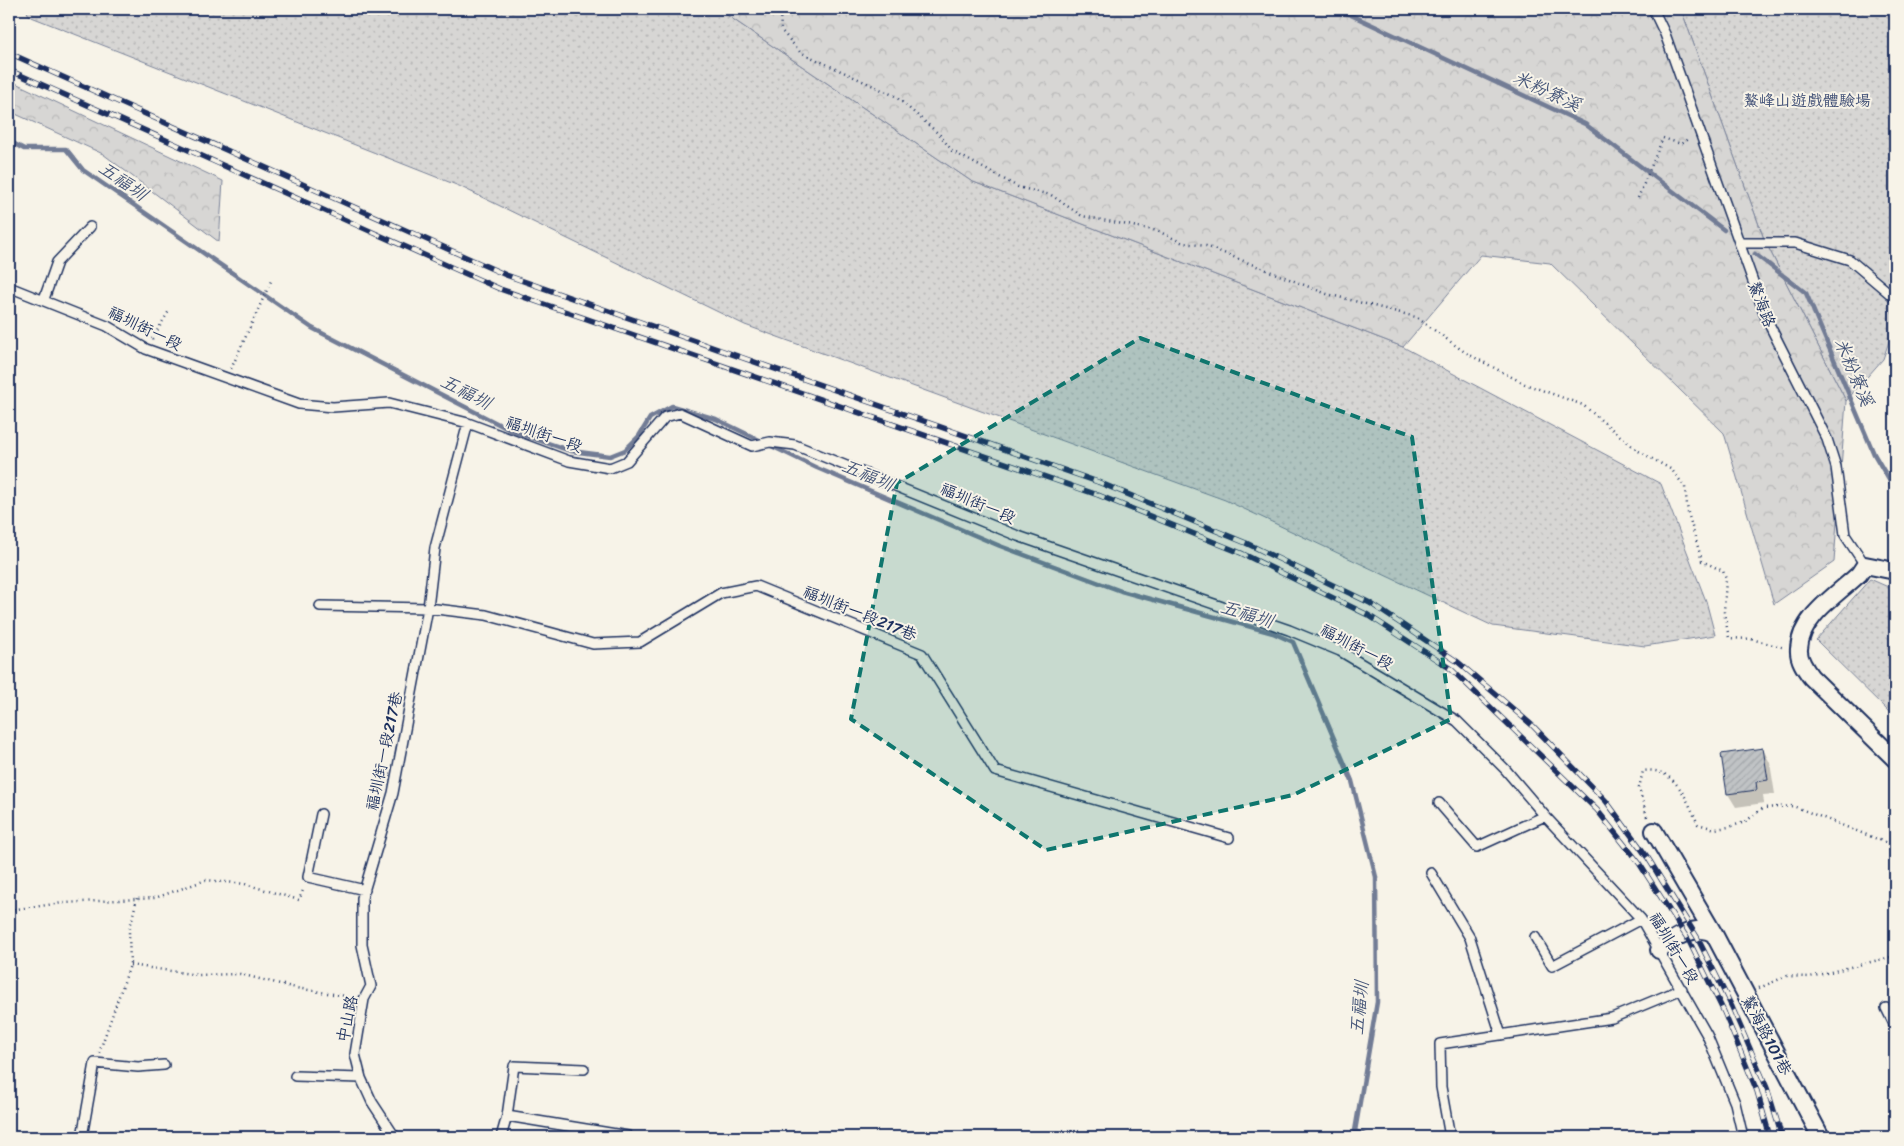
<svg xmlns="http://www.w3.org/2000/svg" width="1904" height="1146" font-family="Sriracha,'LXGW WenKai TC',sans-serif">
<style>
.grass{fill:url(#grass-dots);stroke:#798299}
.forest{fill:url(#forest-crowns);stroke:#798299}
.shadow{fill:#0003}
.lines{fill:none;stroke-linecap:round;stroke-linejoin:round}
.stream{stroke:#727c95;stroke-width:4.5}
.building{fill:url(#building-hatch);stroke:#1b2f5e}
.service-casing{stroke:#1b2f5e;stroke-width:12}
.minor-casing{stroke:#1b2f5e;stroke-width:20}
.path{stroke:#1b2f5e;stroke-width:2.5;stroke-dasharray:1 4;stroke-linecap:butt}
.service{stroke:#f7f3e8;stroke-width:9}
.minor{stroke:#f7f3e8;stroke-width:16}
.rail-casing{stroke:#1b2f5e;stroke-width:5.5}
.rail{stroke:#f7f3e8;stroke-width:4;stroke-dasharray:11;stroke-linecap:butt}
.marked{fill:#0f766e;fill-opacity:0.2;stroke:#0f766e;stroke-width:4;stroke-dasharray:10 6;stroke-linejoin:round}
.labels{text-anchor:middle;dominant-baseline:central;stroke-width:4;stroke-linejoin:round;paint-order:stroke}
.park-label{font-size:16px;fill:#415076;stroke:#f7f3e8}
.street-label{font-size:16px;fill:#1b2f5e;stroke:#f7f3e8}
.water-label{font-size:18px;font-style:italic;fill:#465679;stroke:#f7f3e8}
</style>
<defs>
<pattern id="grass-dots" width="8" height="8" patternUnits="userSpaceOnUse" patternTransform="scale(1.25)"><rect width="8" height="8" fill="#d7d6d4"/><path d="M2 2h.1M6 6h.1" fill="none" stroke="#b8b8b8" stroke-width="1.8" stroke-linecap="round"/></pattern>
<pattern id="forest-crowns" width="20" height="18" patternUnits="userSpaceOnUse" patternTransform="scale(1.25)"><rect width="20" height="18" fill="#d7d6d4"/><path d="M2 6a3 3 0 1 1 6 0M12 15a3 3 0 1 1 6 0" fill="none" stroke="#b8b8b8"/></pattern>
<pattern id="building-hatch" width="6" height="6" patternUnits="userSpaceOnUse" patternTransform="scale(1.25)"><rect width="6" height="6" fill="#c0c3c5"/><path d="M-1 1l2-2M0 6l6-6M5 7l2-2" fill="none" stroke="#a4a8ac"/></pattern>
</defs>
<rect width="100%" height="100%" fill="#f7f3e8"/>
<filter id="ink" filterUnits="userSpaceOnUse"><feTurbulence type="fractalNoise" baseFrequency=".02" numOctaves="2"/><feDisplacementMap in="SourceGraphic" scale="10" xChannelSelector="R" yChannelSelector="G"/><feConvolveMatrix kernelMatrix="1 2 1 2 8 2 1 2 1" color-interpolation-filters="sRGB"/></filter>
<g filter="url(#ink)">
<path class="grass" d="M26,9H718L971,181L1403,347L1661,484L1706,601L1715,635L1645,646L1493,626L1225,500L745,325L459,186L29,16Z
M1681,9H1895V324L1883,359L1846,401L1764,239Z
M1870,579L1895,590V718L1816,640Z"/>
<path class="forest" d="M718,9H1681L1764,239L1846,401L1834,562L1774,604L1724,433L1550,263L1481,255L1403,347L971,181Z
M9,80L223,181L219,242L103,154L9,111Z"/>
<path class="shadow" d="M1763,749L1770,763L1775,794L1763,795L1764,803L1736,807L1728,794Z"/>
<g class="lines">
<path class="stream" d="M1338,9L1585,124L1724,230
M9,141L24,149H66L83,170L312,328L512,431L571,451L610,456L625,450L639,436L650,418L672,406L716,419L817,468L1000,546L1121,591L1273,633L1293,642L1352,781L1376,877L1377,1002L1355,1131L1370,1137
M1755,254L1806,293L1874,454L1895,490"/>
</g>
<path class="building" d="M1763,748L1768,780L1756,782L1757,790L1727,794L1721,754Z"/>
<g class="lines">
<g class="service-casing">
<path id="service" d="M1653,9L1665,34L1766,318L1827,439L1836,467L1845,535L1865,565
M1740,243H1795L1850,260L1895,298
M9,287L107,326L146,349L299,404L333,407L389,403L468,423L569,461L610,468L627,461L665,417L680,413L752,446L770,442L795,445L1018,536L1289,630L1340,651L1457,721L1505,769L1545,816L1641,919L1707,1035L1735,1103L1743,1137
M44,299L57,262L90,227
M1895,383V384
M320,606L428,608L486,615L593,644L640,642L721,593L756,586L922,654L995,771L1229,838
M1439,803L1477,847L1545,816
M321,814L308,877L365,890
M1431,873L1470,938L1501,1035
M1535,937L1552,966L1641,919
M1886,1008L1895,1026
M295,1076L361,1078
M507,1116L628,1136
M82,1137L95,1063L138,1067L164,1065
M395,1137L372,1102L361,1078L355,1054L364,999L371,986L362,945V898L393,793L428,608L435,548L468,423
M501,1137L507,1116L514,1066L584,1069
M1450,1137L1441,1087L1440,1044L1612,1018L1682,989"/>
</g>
<g class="minor-casing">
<path id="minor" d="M1895,571L1865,565L1859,574C1838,594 1800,617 1799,649C1798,659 1805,669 1811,677L1895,759
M1654,831L1714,934L1821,1137
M1659,950C1672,939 1697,922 1714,934"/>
</g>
<path class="path" d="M777,9L780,12L781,30L800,52L895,96L940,135L952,151L1018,187L1051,195L1082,216L1158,231L1183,243L1206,246L1327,294L1416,317L1466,353L1525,384L1583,405L1637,450L1672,470L1685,487L1688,513L1702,561L1723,571L1726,579L1724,612L1729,638L1751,639L1785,648
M1638,198L1663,138L1681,144L1689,138
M152,339L169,311
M231,369L272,279
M1647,817L1639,788L1643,771C1675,766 1687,800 1698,824L1715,829L1729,827L1745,822L1763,808L1793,806L1895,846
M9,910L63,903L155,898L206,880L245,884L299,900L304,888
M130,965L198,975L240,974L296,988L352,997
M1759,988L1787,976L1810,977L1895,956
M99,1053L130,965L129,932L137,898"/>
<use href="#service" class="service"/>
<use href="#minor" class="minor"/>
<g class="rail-casing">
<path id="rail" d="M9,53L506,275L1098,482L1246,543L1370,603L1458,662L1533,726L1606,801L1648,858L1697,937L1732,1007L1767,1088L1782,1137
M9,70L500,289L1098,495L1241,553L1368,615L1451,669L1597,810L1639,863L1689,941L1724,1012L1757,1091L1770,1137"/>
</g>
<use href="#rail" class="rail"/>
</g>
</g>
<path class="marked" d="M1140,338L1412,437L1451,719L1293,795L1046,850L851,719L897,483Z"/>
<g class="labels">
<g class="park-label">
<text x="1807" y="100">鰲峰山遊戲體驗場</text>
</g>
<g class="street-label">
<text transform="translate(1762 304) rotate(69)">鰲海路</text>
<text transform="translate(145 328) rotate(26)">福圳街一段</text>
<text transform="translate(544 434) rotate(19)">福圳街一段</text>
<text transform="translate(978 503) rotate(23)">福圳街一段</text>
<text transform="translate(860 613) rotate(22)">福圳街一段217巷</text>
<text transform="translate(1357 647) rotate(28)">福圳街一段</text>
<text transform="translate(384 751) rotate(-78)">福圳街一段217巷</text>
<text transform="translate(1674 948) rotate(59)">福圳街一段</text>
<text transform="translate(347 1019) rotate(-78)">中山路</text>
<text transform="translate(1767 1035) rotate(62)">鰲海路101巷</text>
</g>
<g class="water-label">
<text transform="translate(1547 91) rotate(25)">米粉寮溪</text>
<text transform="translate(123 181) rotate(35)">五福圳</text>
<text transform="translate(1854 372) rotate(67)">米粉寮溪</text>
<text transform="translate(466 392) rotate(27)">五福圳</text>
<text transform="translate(868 475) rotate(23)">五福圳</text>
<text transform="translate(1247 614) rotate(17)">五福圳</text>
<text transform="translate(1359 1008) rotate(-84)">五福圳</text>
</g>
</g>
<rect width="1904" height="1146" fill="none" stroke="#f7f3e8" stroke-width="30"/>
<rect x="15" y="15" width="1874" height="1116" fill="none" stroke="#1b2f5e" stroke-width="2" filter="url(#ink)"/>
</svg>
